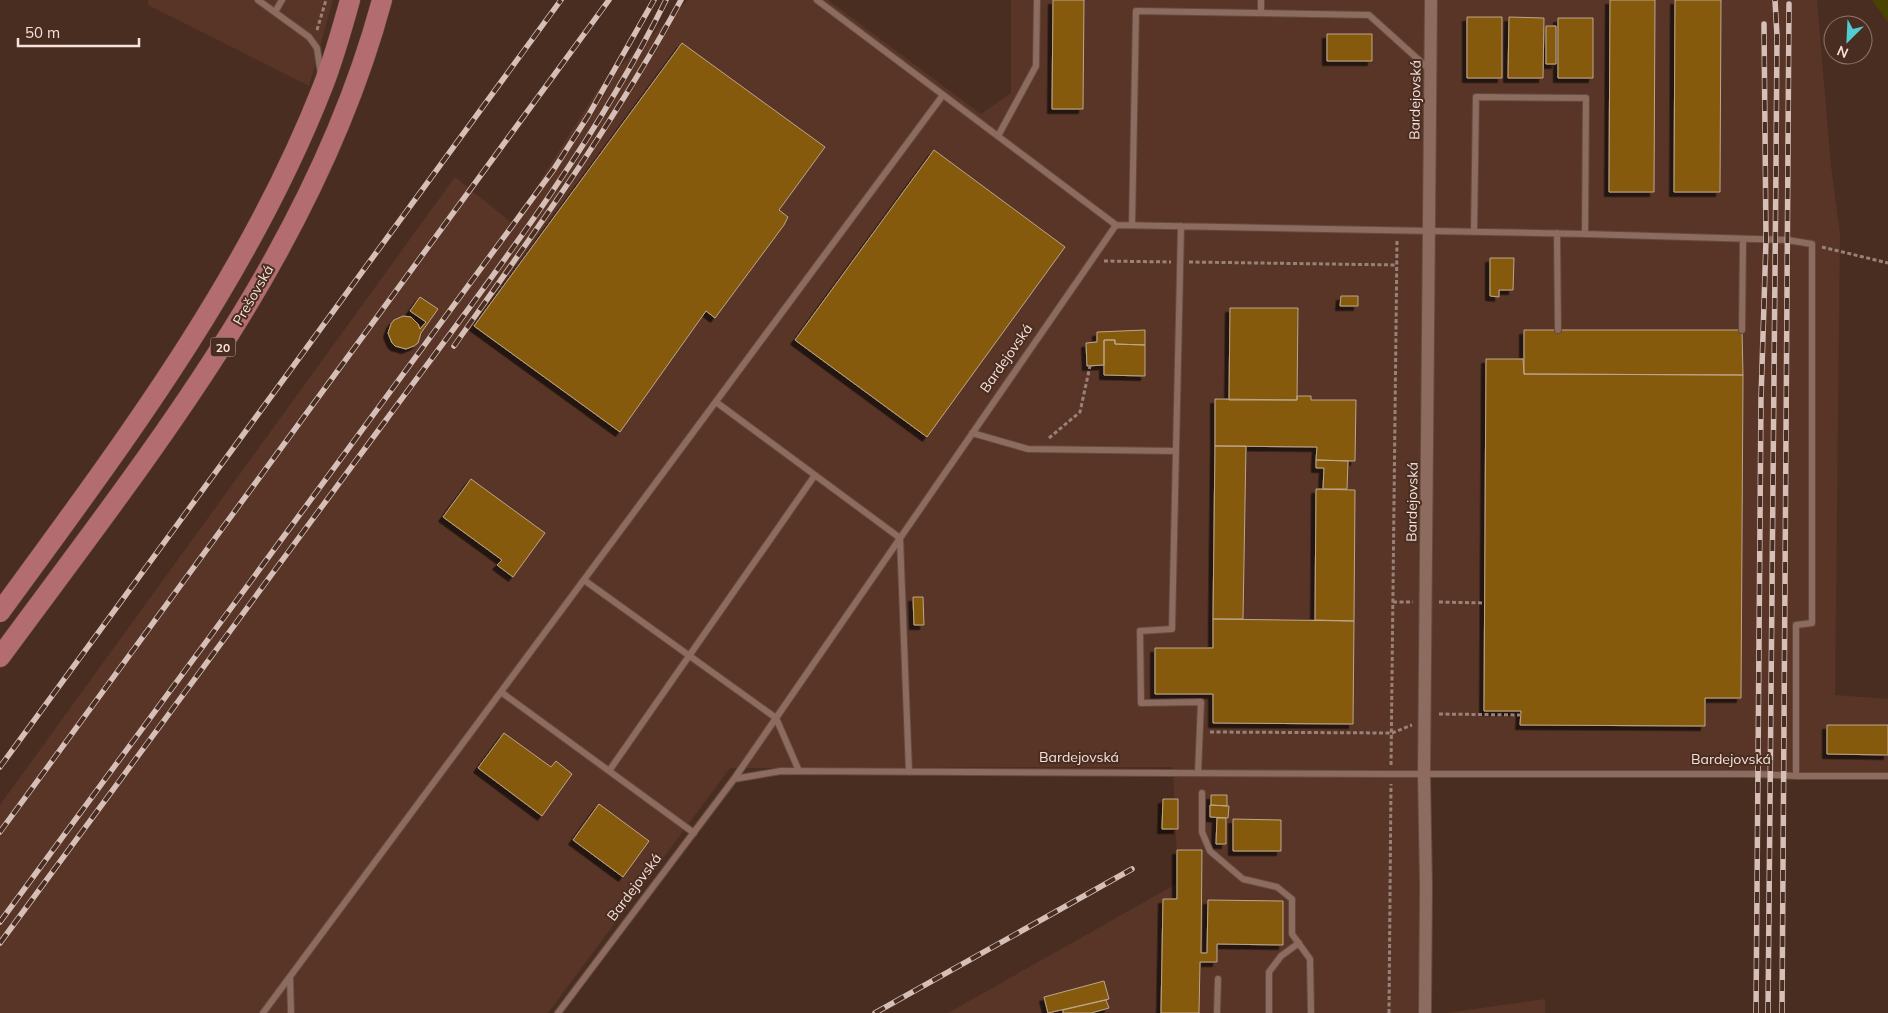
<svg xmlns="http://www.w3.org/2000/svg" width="1888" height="1013" font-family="Mulish,sans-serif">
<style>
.built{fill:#583527}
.green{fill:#484300}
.building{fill:#865a0f;stroke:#bda68a;filter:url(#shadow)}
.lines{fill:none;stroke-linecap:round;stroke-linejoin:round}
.lane-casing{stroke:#634a40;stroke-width:8}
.street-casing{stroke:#634a40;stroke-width:14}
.primary-casing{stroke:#634a40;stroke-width:21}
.path{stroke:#9a8178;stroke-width:3;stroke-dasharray:4 2.5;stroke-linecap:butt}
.lane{stroke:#8d6b5e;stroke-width:6}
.street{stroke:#8d6b5e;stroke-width:12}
.primary{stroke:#b36c70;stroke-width:20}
.rail-casing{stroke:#d5bfb7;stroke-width:5.5}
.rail{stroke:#4a2d21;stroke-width:4;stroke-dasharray:11;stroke-linecap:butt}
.labels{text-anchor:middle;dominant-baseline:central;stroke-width:4;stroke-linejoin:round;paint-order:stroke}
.shield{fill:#4a2d21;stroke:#c2aca3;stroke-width:1}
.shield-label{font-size:12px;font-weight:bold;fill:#f6e2db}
.street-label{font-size:14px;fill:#f6e2db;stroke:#4a2d21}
</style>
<defs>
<filter id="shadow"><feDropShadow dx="-4.5" dy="4.5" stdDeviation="0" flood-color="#0009"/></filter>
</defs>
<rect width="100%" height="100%" fill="#4a2d21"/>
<path class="built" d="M148,0H333L309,86L148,5Z
M688,0H828L981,114L1011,93V0H1817L1831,166L1840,234L1835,695L1888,699V780L1430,774L1426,1013H948L1178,883L1173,767L730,768L548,1013H0V805L455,177L513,224L600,86Z
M1545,999V1013H1446Z"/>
<path class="green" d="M1872,0H1888V22Z"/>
<path class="building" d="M1053,0H1084L1083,109H1052Z
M1610,0H1655L1654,192H1609Z
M1675,0H1721L1720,192H1674Z
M1467,17H1502V78H1467Z
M1509,17L1544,18L1543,78H1508Z
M1558,18H1593V78H1558Z
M1546,26H1556V64H1546Z
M1327,34H1372V61H1327Z
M682,43L825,147L779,210L788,217L784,225L715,318L706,311L620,432L474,326Z
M934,150L1065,247L927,437L795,340Z
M1490,258H1514L1513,290H1499V297L1490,296Z
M1341,296H1358V306H1340Z
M420,297L438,309L421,333L418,343L414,346L406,349L395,346L392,343L388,333L391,324L394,320L403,316L411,317L418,324L420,329L426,322L410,311Z
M1230,308H1298L1297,400H1229Z
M1145,330V345L1115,344V340H1104V365L1087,366L1086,343L1097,342V332Z
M1524,330H1742L1743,375L1524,374Z
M1104,340H1115V344L1145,345V376L1104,375Z
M1486,359H1523L1524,374L1743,375L1741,698H1705V726L1520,725L1521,711H1484Z
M1297,396H1311V400H1356L1355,461L1316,460L1317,447L1215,446V399L1297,400Z
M1215,446H1246L1243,619H1213Z
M1316,460L1348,461L1347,489H1323L1324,468H1316Z
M471,479L545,533L513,577L497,565L502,560L443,517Z
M1316,489L1355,490L1354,621L1315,620Z
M913,597H923L924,625H914Z
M1213,619L1354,621L1353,724L1213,723V694H1155V648H1213Z
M1827,725H1888V755L1827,754Z
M504,733L551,767L556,761L572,774L542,816L478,768Z
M1211,795H1227V806L1211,805Z
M1163,799H1178V829H1162Z
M599,804L649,841L623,877L573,840Z
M1210,805L1229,806L1228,818L1210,817Z
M1217,818H1226V844H1216Z
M1233,819L1281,820V851H1233Z
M1177,850H1202L1201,953H1207L1208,900L1283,901V945L1217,944V962H1200L1199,1013H1161L1163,899H1177Z
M1104,981L1109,999L1048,1013L1044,997Z
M1106,1000L1109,1008L1091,1013H1063V1010Z"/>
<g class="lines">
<g class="lane-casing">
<path id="lane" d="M258,0L309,37L317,48L321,75
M817,0L1116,225L1585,234L1787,240L1812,244V623L1796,625V776
M275,12L282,0
M1261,13V0
M998,136L1036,66L1037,0
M1132,225L1136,11L1369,15L1430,70
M1181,226L1172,629L1140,631L1141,703L1201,702L1198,773
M1474,232L1476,97L1586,98L1585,234
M1557,233L1558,330
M1742,330L1743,240
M716,402L900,538L909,772
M972,433L1028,449L1176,451
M584,580L776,718L799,771
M501,692L694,833
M609,771L815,475
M734,779L1116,225
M1202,793V832L1210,851L1243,879L1277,887L1292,899V934L1310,959L1311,1013
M290,977L291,1013
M263,1013L943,95
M558,1013L734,779L781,771L1391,774H1759L1796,776H1888
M1217,1013L1218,979
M1269,1013V972L1281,956L1299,943"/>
</g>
<g class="street-casing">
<path id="street" d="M1425,1013L1426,887L1424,774L1431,0"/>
</g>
<g class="primary-casing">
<path id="primary" d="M0,612C122,445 247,280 323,86C334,58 342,29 350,0
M0,657C150,453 315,250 382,0"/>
</g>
<path class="path" d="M317,30L326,0
M1822,247L1888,263
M1104,261L1171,262
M1189,262L1397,265
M1049,438L1080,412L1090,366
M1393,602H1413
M1439,602L1484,603
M1439,714L1521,715
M1210,732L1392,733L1412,725
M1391,765L1397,241
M1389,1013L1391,784"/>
<use href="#lane" class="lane"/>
<use href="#street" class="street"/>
<use href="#primary" class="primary"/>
<g class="rail-casing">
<path id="rail" d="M454,346C534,233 615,122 681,0
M0,767L561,0
M0,832L609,0
M0,922L554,169L588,116L654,0
M0,943C129,768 257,594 386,420C486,285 591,151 666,0
M875,1013L1132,869
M1756,1013L1761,399L1766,240L1764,24
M1768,1013L1776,166L1777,36L1775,0
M1782,1013L1789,4"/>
</g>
<use href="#rail" class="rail"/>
</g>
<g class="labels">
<rect class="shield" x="210.5" y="337.5" width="25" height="19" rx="4"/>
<g class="shield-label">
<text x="223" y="347">20</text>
</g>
<g class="street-label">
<text transform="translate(1415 100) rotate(-89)">Bardejovská</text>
<text transform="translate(253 295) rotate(-60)">Prešovská</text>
<text transform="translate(1006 358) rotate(-55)">Bardejovská</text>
<text transform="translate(1412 502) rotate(-89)">Bardejovská</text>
<text x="1079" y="757">Bardejovská</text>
<text x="1731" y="759">Bardejovská</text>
<text transform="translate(634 887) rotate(-53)">Bardejovská</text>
</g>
</g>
<g transform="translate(1848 40) rotate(204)"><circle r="24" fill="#4a2d21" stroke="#8f756b"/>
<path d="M0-4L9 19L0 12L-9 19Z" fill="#51ccd1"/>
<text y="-8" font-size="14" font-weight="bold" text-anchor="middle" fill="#f6e2db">N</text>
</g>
<path d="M18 38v8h121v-8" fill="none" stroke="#f6e2db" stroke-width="2.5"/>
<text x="25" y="38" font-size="15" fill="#f6e2db" stroke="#4a2d21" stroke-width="4" paint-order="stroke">50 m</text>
</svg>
